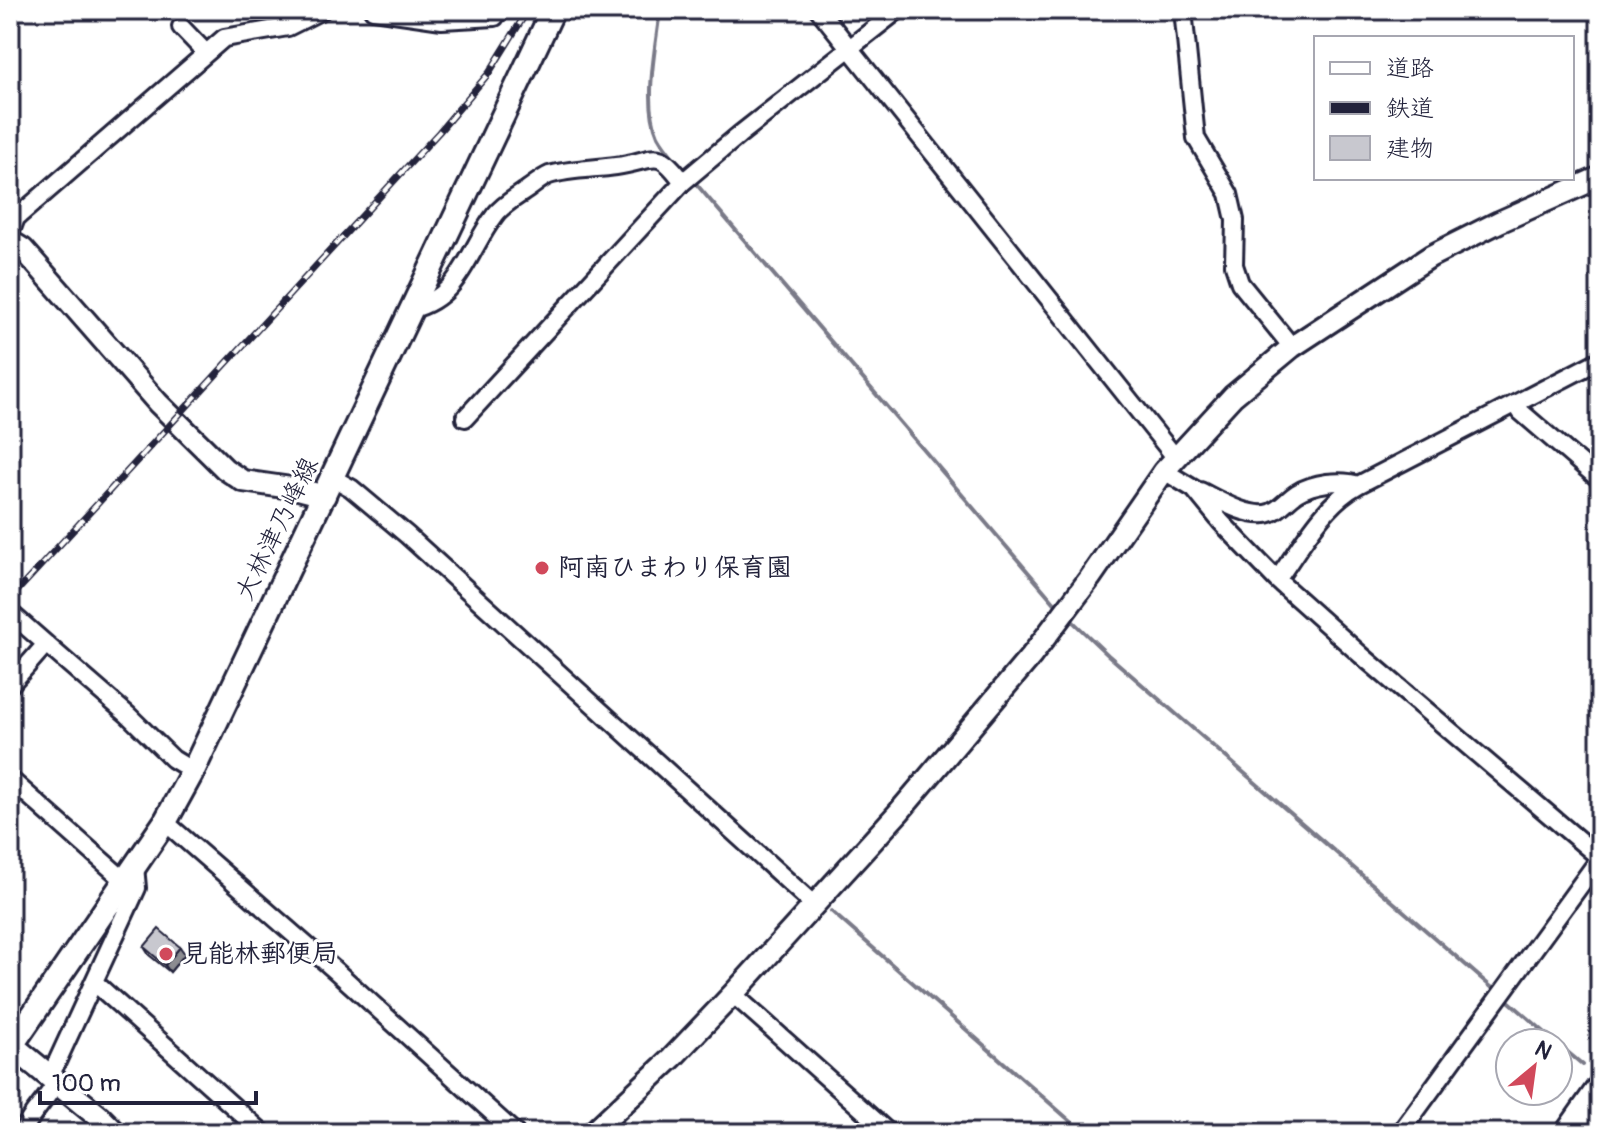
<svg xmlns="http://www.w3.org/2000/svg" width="1610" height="1143" font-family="Pangolin,'Klee One',sans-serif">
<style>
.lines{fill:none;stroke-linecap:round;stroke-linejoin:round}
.stream{stroke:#7a7a88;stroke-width:4}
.minor-casing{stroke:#22223b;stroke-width:22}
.tertiary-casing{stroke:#22223b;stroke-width:26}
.secondary-casing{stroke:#22223b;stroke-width:28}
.trunk-casing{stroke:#22223b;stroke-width:32}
.minor{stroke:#fff;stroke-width:16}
.tertiary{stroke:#fff;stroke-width:20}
.secondary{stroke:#fff;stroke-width:22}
.trunk{stroke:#fff;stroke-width:26}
.rail-casing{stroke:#22223b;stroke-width:7}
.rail{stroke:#fff;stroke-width:4;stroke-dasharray:12;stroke-linecap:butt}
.wall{fill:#acacb2;stroke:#22223b;stroke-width:2}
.shaded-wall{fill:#8c8c91;stroke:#22223b;stroke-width:2}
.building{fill:#c8c8cf;stroke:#22223b;stroke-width:2}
.poi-dot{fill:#d1495b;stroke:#fff;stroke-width:3}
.labels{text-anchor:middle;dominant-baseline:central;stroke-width:6;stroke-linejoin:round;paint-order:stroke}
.street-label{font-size:26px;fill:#22223b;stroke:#fff}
.poi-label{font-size:26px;font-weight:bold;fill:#22223b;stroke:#fff;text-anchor:start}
</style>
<rect width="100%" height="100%" fill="#fff"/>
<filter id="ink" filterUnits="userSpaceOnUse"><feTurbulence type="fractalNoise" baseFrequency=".0125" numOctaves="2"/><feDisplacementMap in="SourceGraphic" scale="16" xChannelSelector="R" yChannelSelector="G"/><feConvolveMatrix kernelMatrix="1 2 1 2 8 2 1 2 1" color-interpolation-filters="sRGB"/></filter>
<g filter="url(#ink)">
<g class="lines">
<path class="stream" d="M660,10C656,46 643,103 658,136C664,147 673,157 681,167
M692,179L1058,607
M1067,616L1108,655L1497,992
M831,911L1084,1133
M1504,997L1557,1043
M1558,1044L1583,1065"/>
<g class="minor-casing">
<path id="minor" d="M373,10L442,20L495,17
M819,10L1175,457
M1183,10L1196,138L1229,194L1235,220L1234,265L1240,283L1292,347
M181,27L206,53
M10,234L16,218L224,38L288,27L322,10
M412,309C461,297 468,250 495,215C503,204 517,197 528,189C534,185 542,178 549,175C569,169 595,169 616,166C656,161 656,145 683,182
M1516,404L1521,412L1600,480
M465,418L683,182L739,135L898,10
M1164,471L1194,489L1221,522L1277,580L1361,655L1600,858L1400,1133
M333,478L351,488L407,535L814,905
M1358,485L1600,360
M1200,491C1219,500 1244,516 1265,514C1278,513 1286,500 1297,493C1313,483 1341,479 1358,485C1323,504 1300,548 1277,580
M46,644L128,715L173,759L193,771
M10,685L46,644L14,616
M10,779L125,881
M165,822L337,972L515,1133
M94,982L263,1133
M733,994L889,1133
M50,1077L137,888L135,866
M22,1133C31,1113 46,1101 56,1082"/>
</g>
<g class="tertiary-casing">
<path id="tertiary" d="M10,241L23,249L158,403L225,469L243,481L298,489L325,496
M592,1133L672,1058L733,994L899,812L1032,655L1090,578L1164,471L1233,396L1292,347L1431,256L1499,222L1600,177"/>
</g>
<g class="secondary-casing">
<path id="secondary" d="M10,1044L98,1116L115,1133
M10,1048L165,822L193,771L553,10"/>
</g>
<g class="trunk-casing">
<path id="trunk" d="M1569,1133L1600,1089
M1597,1133L1600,1129"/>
</g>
<use href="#minor" class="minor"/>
<use href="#tertiary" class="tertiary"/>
<use href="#secondary" class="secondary"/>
<use href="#trunk" class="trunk"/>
<g class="rail-casing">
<path id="rail" d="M10,599L439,132L489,73L528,10"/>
</g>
<use href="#rail" class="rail"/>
</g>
<path class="wall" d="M144,947L185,954L170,972L149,955Z"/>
<path class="shaded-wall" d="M180,947L185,954L170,972L165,965Z"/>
<path class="building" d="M159,929L180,947L165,965L144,947Z"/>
</g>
<g class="poi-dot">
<circle cx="542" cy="568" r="8"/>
<circle cx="166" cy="954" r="8"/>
</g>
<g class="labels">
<g class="street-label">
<text transform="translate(277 529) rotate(-64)">大林津乃峰線</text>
</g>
<g class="poi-label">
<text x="558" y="568">阿南ひまわり保育園</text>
<text x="182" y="954">見能林郵便局</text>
</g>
</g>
<rect width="1610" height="1143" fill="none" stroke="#fff" stroke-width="40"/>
<rect x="20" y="20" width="1570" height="1103" fill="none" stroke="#22223b" stroke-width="3" filter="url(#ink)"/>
<rect x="1314" y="36" width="260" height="144" fill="#ffffff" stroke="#a7a7b1" stroke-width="2"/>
<rect x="1330" y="62" width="40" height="12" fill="#ffffff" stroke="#a7a7b1" stroke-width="2"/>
<text x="1386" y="76" font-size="24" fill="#22223b">道路</text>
<rect x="1330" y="102" width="40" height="12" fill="#22223b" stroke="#a7a7b1" stroke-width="2"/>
<text x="1386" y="116" font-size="24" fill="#22223b">鉄道</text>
<rect x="1330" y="136" width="40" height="24" fill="#c8c8cf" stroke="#a7a7b1" stroke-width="2"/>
<text x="1386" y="156" font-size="24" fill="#22223b">建物</text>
<g transform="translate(1534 1067) rotate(29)"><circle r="38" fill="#ffffff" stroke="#a7a7b1" stroke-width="2"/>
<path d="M0-6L14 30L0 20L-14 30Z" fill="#d1495b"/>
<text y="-12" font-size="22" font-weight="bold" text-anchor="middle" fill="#22223b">N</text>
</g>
<path d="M40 1091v12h216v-12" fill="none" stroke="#22223b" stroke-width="4"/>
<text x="52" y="1091" font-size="24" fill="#22223b" stroke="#ffffff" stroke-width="6" paint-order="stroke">100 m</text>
</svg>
